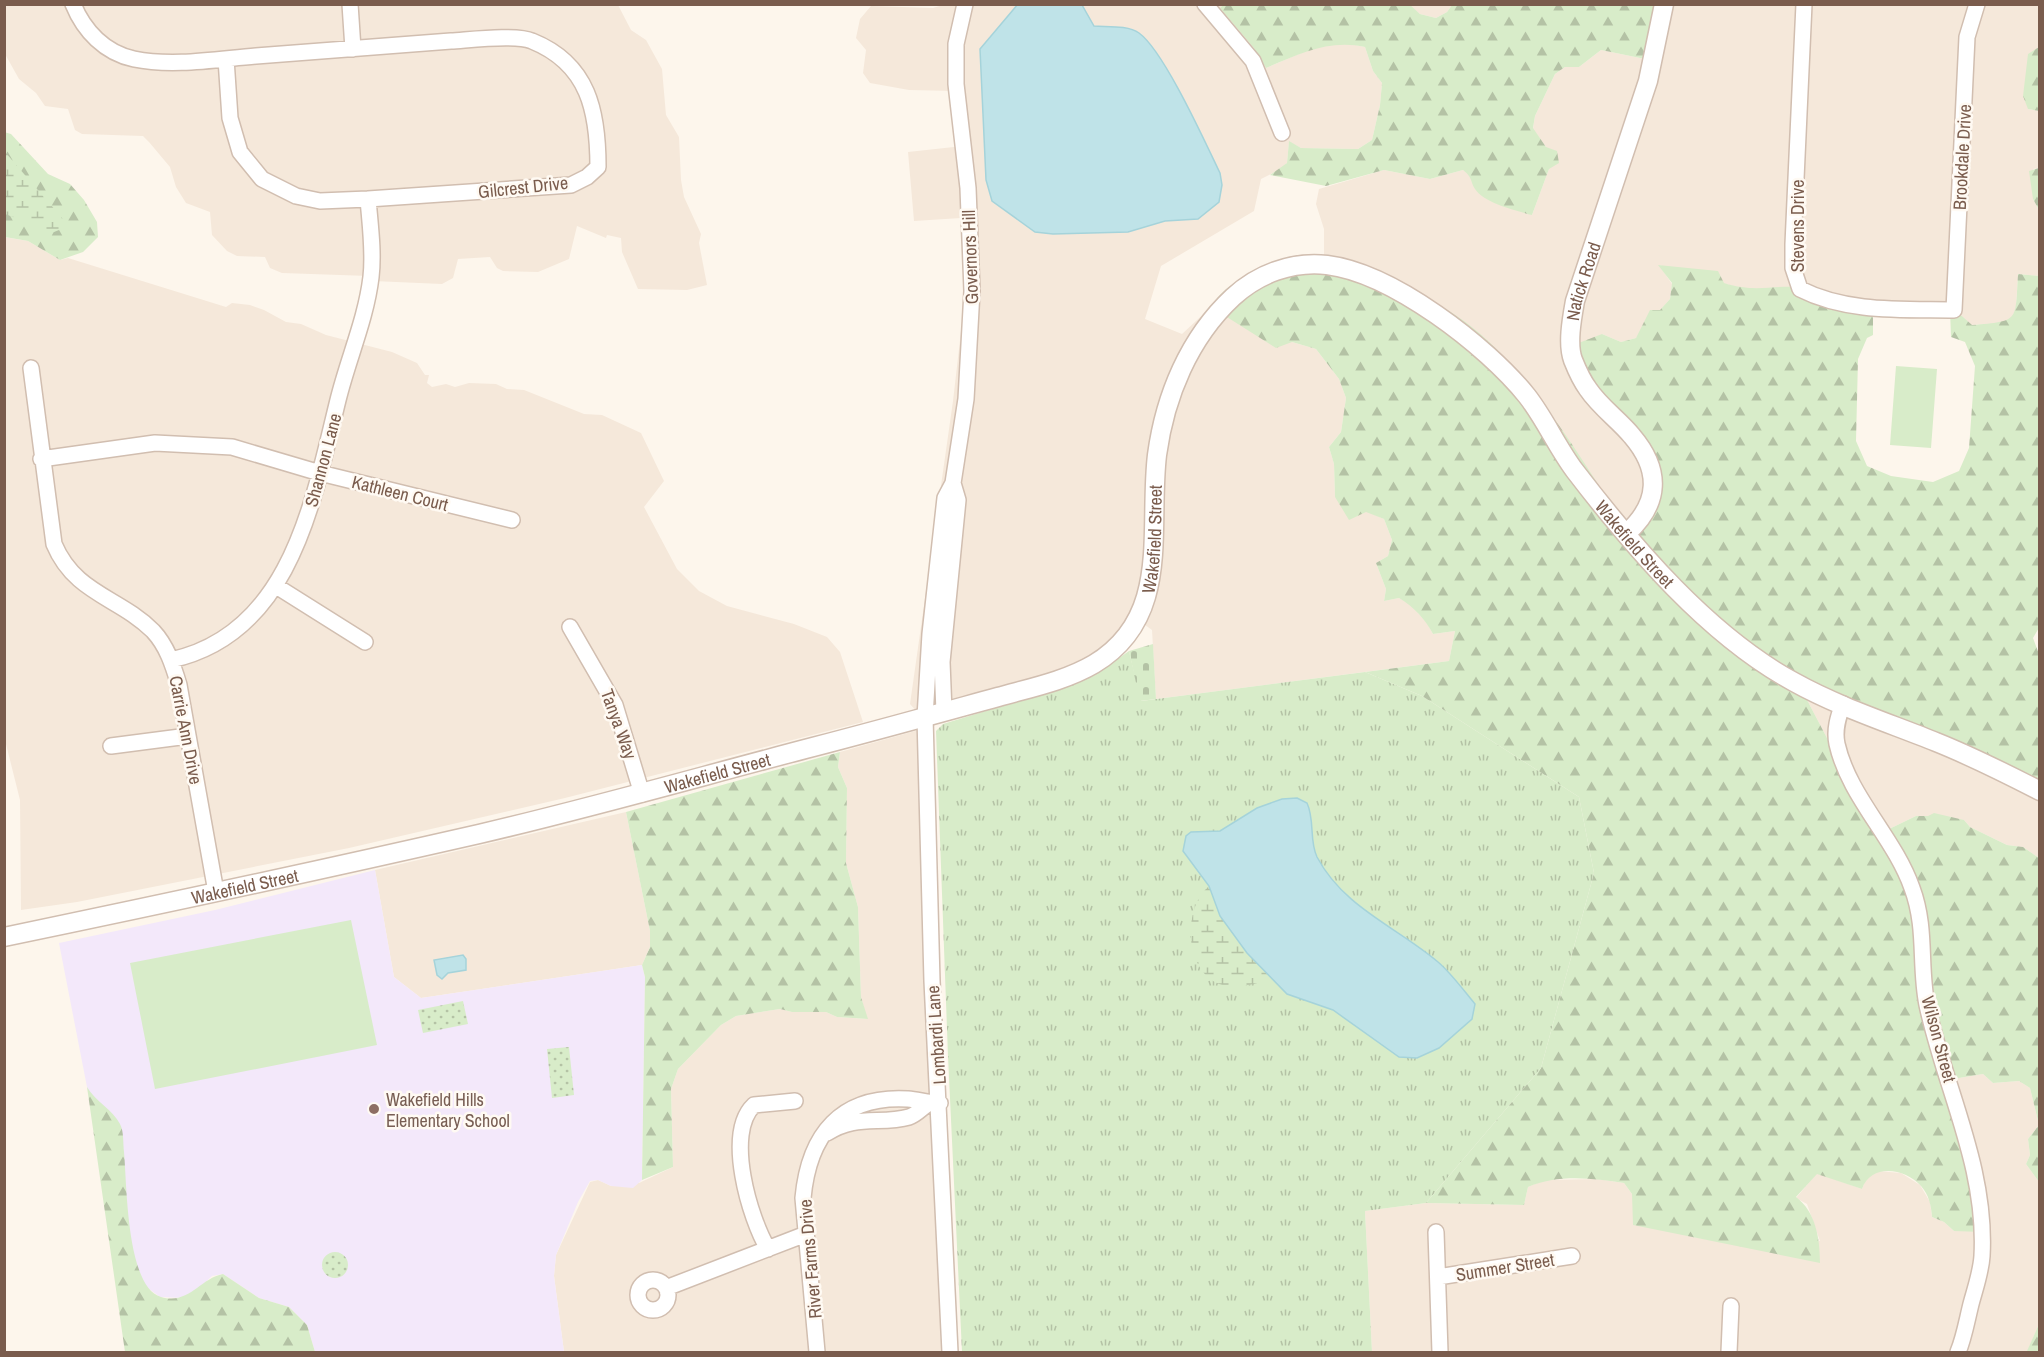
<svg xmlns="http://www.w3.org/2000/svg" width="2044" height="1357" font-family="'Archivo Narrow',sans-serif">
<style>
.residential{fill:#f5e8da}
.education{fill:#f3e8fa}
.grass{fill:url(#grass-tufts)}
.forest{fill:url(#forest-firs)}
.wetland{fill:url(#wetland-marsh)}
.cemetery{fill:url(#cemetery-stones)}
.park{fill:url(#park-dots)}
.garden{fill:#d8ecc9}
.water{fill:#bfe3e8;stroke:#a5d3da;stroke-width:1.5}
.lines{fill:none;stroke-linecap:round;stroke-linejoin:round}
.minor-casing{stroke:#d1beb0;stroke-width:18}
.tertiary-casing{stroke:#d1beb0;stroke-width:21}
.minor{stroke:#fff;stroke-width:15}
.tertiary{stroke:#fff;stroke-width:18}
.education-dot{fill:#8d6e63;stroke:#fffaf3;stroke-width:2}
.labels{text-anchor:middle;dominant-baseline:central;stroke-width:5;stroke-linejoin:round;paint-order:stroke}
.street-label{font-size:18px;fill:#7a5c4d;stroke:#fffaf3}
.education-label{font-size:18px;fill:#785e54;stroke:#fffaf3;text-anchor:start}
</style>
<defs>
<pattern id="grass-tufts" width="24" height="20" patternUnits="userSpaceOnUse" patternTransform="scale(1.5)"><rect width="24" height="20" fill="#d8ecc9"/><path d="M3 7l-1-3M5 7V3M7 7l1-3M15 17l-1-3M17 17v-4M19 17l1-3" fill="none" stroke="#b4c2a5"/></pattern>
<pattern id="forest-firs" width="22" height="20" patternUnits="userSpaceOnUse" patternTransform="scale(1.5)"><rect width="22" height="20" fill="#d8ecc9"/><path d="M5 1l3.5 6h-7zM16 11l3.5 6h-7z" fill="#b4c2a5"/></pattern>
<pattern id="wetland-marsh" width="20" height="14" patternUnits="userSpaceOnUse" patternTransform="scale(1.5)"><rect width="20" height="14" fill="#d8ecc9"/><path d="M1 5h8M5 5V1M11 12h8M15 12V8" fill="none" stroke="#b4c2a5"/></pattern>
<pattern id="cemetery-stones" width="16" height="16" patternUnits="userSpaceOnUse" patternTransform="scale(1.5)"><rect width="16" height="16" fill="#d8ecc9"/><path d="M2 7V4a2 2 0 0 1 4 0v3zM10 15v-3a2 2 0 0 1 4 0v3z" fill="#b4c2a5"/></pattern>
<pattern id="park-dots" width="8" height="8" patternUnits="userSpaceOnUse" patternTransform="scale(1.5)"><rect width="8" height="8" fill="#d8ecc9"/><path d="M2 2h.1M6 6h.1" fill="none" stroke="#b4c2a5" stroke-width="1.8" stroke-linecap="round"/></pattern>
</defs>
<rect width="100%" height="100%" fill="#fdf6ec"/>
<path class="residential" d="M946,4H1224L1220,8L1253,47L1266,68L1315,47L1346,43L1365,47L1373,71L1382,83L1380,105L1372,140L1358,149L1301,148L1289,142L1287,163L1281,169L1261,179L1254,211L1161,266L1145,319L1182,334L1211,307L1292,342L1316,349L1339,379L1346,398L1341,432L1329,447L1334,464L1335,497L1384,519L1392,540L1388,556L1376,563L1386,589L1384,601L1399,598L1410,604L1427,623L1433,634L1455,631L1449,661L1156,699L1152,630L1141,622L1109,653L927,723L910,704L953,401L965,297L961,218L914,221L908,152L963,146L956,91L909,90L870,83L863,73L866,50L856,38L860,19L871,6L933,8Z
M4,5H618L631,30L646,40L662,69L666,115L679,137L681,180L684,197L701,234L699,243L707,285L687,290L638,289L622,252L621,238L607,235L606,238L577,226L569,259L538,272L503,271L497,268L490,257L458,259L453,278L442,284L373,281L369,276L282,273L270,268L265,257L237,256L227,251L212,235L210,212L186,203L176,187L170,167L149,142L143,136L82,134L75,130L68,109L45,106L36,93L19,79L5,54Z
M1409,5H1452L1447,12L1436,18L1420,14Z
M1664,5H2039V47L2028,109L2039,111V168L2033,169V199L2039,210V276L2018,274L2016,307L2013,316L2005,323L1971,325L1954,309L1873,307L1800,287L1763,290L1740,288L1659,265L1672,284L1670,299L1636,338L1621,342L1602,334L1650,458L1638,533L1324,260V229L1316,204L1319,189L1384,170L1430,179L1463,170L1532,215L1549,169L1546,147L1533,129L1535,116L1555,74L1565,67H1579L1601,50L1650,60Z
M4,237L28,241L60,260L68,258L226,307L232,303L250,305L264,310L286,322L301,324L326,335L392,352L417,363L425,375H429L427,383L432,387L446,384L455,387L469,383L496,384L507,389L524,390L584,414L602,415L641,433L664,481L644,507L677,569L699,591L727,606L794,624L827,637L840,652L863,722L565,798L349,848L77,902L21,910L20,800L4,736Z
M1805,696L2039,790V858L2023,847L2007,845L1970,827L1964,820L1916,816L1887,830L1849,780Z
M926,728L950,1352H564L554,1276L556,1255L590,1182L598,1180L611,1186L639,1183L673,1167L671,1089L678,1069L721,1025L736,1016L780,1009L792,1012H826L837,1017L867,1019L861,997L858,907L846,863L847,788L838,767L840,752Z
M626,812L650,931V947L642,965L421,998L394,977L375,870Z
M1983,1074L1993,1083L2019,1081L2030,1088L2039,1125L2028,1139L2030,1155L2026,1164L2039,1182V1324L2027,1352H1372L1365,1211L1426,1203L1524,1205L1528,1187L1544,1180L1597,1179L1624,1183L1632,1194L1688,1236L1738,1245L1820,1241L1807,1204L1796,1198L1817,1173L1862,1189L1866,1179L1878,1171L1901,1173L1920,1185L1930,1202L1932,1217L1944,1222L1954,1231L1953,1079Z"/>
<path class="education" d="M375,870L394,977L421,998L642,965L645,977L642,1180L633,1188L611,1186L598,1180L590,1181L578,1202L556,1255L554,1276L564,1352H315L307,1325L289,1307L259,1298L223,1274L212,1276L194,1293L184,1298L160,1297L145,1286L135,1261L87,1087L59,943L215,910Z"/>
<path class="grass" d="M1129,651L1141,701L1365,672L1422,696L1579,797L1594,873L1541,1068L1426,1203L1365,1211L1372,1352H962L948,1056L936,731L943,724L1075,684L1095,675Z"/>
<path class="forest" d="M1224,4H1409L1420,14L1436,18L1447,12L1452,5H1664L1650,60L1601,50L1579,67H1565L1555,74L1535,116L1533,128L1546,147L1557,151L1559,163L1549,169L1532,215C1517,211 1484,203 1475,189C1470,181 1473,178 1463,170L1430,179L1384,170L1326,186L1270,175L1287,163L1289,141L1301,148L1358,149L1372,140L1380,105L1382,83L1373,71L1365,47C1329,39 1299,54 1266,68L1253,47L1220,8Z
M2039,47V111L2028,109L2023,96L2028,54Z
M4,132L11,134L48,174L70,184L84,200L97,222L98,237L83,252L60,260L28,241L5,237Z
M2039,168H2040L2039,210L2033,199L2029,171Z
M1351,264C1391,278 1429,296 1464,321C1534,373 1583,464 1632,536L1655,472L1598,398L1576,344L1602,334L1621,342L1636,338L1650,310H1660L1670,299L1672,283L1658,265L1718,271L1724,283C1756,293 1770,285 1800,287C1824,289 1850,300 1873,307V335L1867,338L1858,359L1856,441L1867,466L1891,476L1933,482L1959,471L1969,448L1975,366L1965,342L1951,337L1950,310L1954,309L1972,325C2020,321 2015,322 2018,274L2039,276L2040,626L2033,638L2040,657L2039,790L1805,696L1849,780L1887,830L1916,816H1928L1934,813L1964,820L1970,827L2007,845L2023,847L2039,858V1182L2026,1164L2030,1155L2028,1139L2039,1125L2030,1088L2019,1081L1993,1083L1983,1074L1953,1079L1982,1232L1954,1231L1944,1222L1932,1217C1931,1205 1929,1195 1921,1186C1905,1168 1871,1163 1862,1189L1817,1174L1796,1197C1816,1212 1820,1239 1820,1263L1633,1225L1632,1194L1624,1183C1593,1178 1557,1174 1528,1187L1524,1205L1426,1203L1541,1068L1594,873L1579,797L1422,696L1365,672L1449,661L1455,631L1433,634C1425,619 1414,607 1399,598L1384,601L1386,589L1376,563L1388,556L1392,540L1384,519L1366,512L1349,520L1335,497L1334,464L1329,447L1341,432L1346,398L1339,379L1316,349L1292,342L1276,348L1211,307C1240,260 1303,267 1351,264Z
M840,752L838,767L847,788L846,863L858,907L861,997L868,1019L837,1017L826,1012H792L780,1009L736,1016L721,1025L678,1069L671,1089L673,1167L642,1180L645,977L642,965L650,947V931L626,812Z
M87,1087C95,1101 113,1110 120,1124C124,1131 123,1144 124,1152C127,1183 126,1287 161,1297C189,1305 199,1279 223,1274L259,1298L289,1307L307,1325L315,1352H125Z
M2039,1324V1352H2027V1351Z"/>
<path class="wetland" d="M5,151V152L69,226L54,232L5,214Z
M1209,886C1223,924 1243,949 1272,978C1253,985 1232,992 1213,981C1184,962 1184,907 1209,886Z"/>
<path class="cemetery" d="M1153,644L1156,699L1140,701L1129,651Z"/>
<path class="park" d="M463,1001L468,1024L423,1033L418,1010Z
M569,1047L574,1095L552,1098L547,1049Z
M322 1265a13 13 0 1 1 26 0a13 13 0 1 1-26 0Z"/>
<path class="garden" d="M1896,366L1937,369L1931,448L1890,445Z
M351,920L377,1045L155,1089L130,963Z"/>
<path class="water" d="M1018,4L1082,5L1094,26C1108,27 1128,25 1139,33C1164,51 1205,142 1220,173L1222,185L1219,202L1198,219L1165,221L1128,232L1053,234L1035,232L992,201L986,180L980,49Z
M1297,798L1307,803C1315,820 1309,841 1317,857C1344,908 1397,927 1438,962C1452,974 1464,991 1475,1004L1472,1019L1439,1048L1417,1058L1399,1057L1333,1010L1287,994L1247,953L1220,916L1209,886L1183,851L1186,836L1191,832L1220,831L1257,808L1282,799Z
M463,955L466,959V970L448,973L442,979L437,975L434,960Z"/>
<g class="lines">
<g class="minor-casing">
<path id="minor" d="M73,4C84,31 105,53 134,59C173,67 218,59 256,56C321,51 386,46 451,41C469,40 516,34 532,41C589,64 598,112 598,167L587,177L571,185L368,199L320,201L296,196L262,179L240,152L230,118L226,59
M350,4L353,49
M1205,4L1253,61L1282,133
M1804,4L1793,244V268L1800,289C1847,313 1903,309 1954,310L1967,37L1977,4
M31,368L54,544C75,594 119,597 153,631C167,646 173,665 179,685L216,892
M41,459L155,443L232,447L320,473L512,520
M276,586L365,642
M570,627L615,705L642,794
M171,660C291,634 313,501 338,400C348,359 366,319 371,277C374,252 370,224 368,199
M1843,704C1838,717 1834,730 1837,744C1849,797 1894,837 1912,888C1927,928 1919,966 1927,1005C1945,1089 1987,1167 1982,1256C1981,1272 1975,1289 1971,1304C1967,1320 1964,1338 1958,1352
M944,712L942,662L958,500L953,483
M111,746L188,736
M827,1133C856,1114 880,1125 909,1117C916,1115 923,1107 929,1103
M1436,1232L1440,1352
M768,1249C750,1219 724,1133 754,1105L795,1101
M1438,1277L1572,1256
M638 1295a15 15 0 1 1 30 0a15 15 0 1 1-30 0Z
M666,1288L806,1234
M817,1352L803,1198C809,1134 841,1095 908,1099C919,1100 929,1103 940,1103
M950,1352L932,981L925,717L930,634L945,498L953,483L966,399L972,291L968,188L956,84V44L965,4
M1729,1352L1731,1306"/>
</g>
<g class="tertiary-casing">
<g id="tertiary">
<path id="s1" d="M1627,533C1660,503 1661,470 1632,436C1619,420 1600,407 1588,389C1582,381 1577,370 1573,360C1567,344 1572,318 1575,301L1648,81L1664,4"/>
<path id="s2" d="M4,937C163,904 321,870 479,834C591,808 702,776 813,747C875,731 936,714 998,697C1030,688 1065,681 1094,664C1172,617 1148,531 1157,455C1165,396 1189,338 1233,297C1258,274 1292,261 1327,265C1392,273 1486,345 1527,396C1545,419 1557,447 1575,471C1634,548 1709,636 1794,682C1839,707 1889,723 1936,742C1971,756 2005,773 2040,791"/>
</g>
</g>
<use href="#minor" class="minor"/>
<use href="#tertiary" class="tertiary"/>
</g>
<circle class="education-dot" cx="374" cy="1109" r="6"/>
<g class="labels">
<g class="street-label">
<text transform="translate(1962 157) rotate(-87)">Brookdale Drive</text>
<text transform="translate(523 187) rotate(-6)">Gilcrest Drive</text>
<text transform="translate(1797 226) rotate(-90)">Stevens Drive</text>
<text transform="translate(970 257) rotate(-92)">Governors Hill</text>
<text stroke="none"><textPath href="#s1" startOffset="288">Natick Road</textPath></text>
<text transform="translate(323 460) rotate(-75)">Shannon Lane</text>
<text transform="translate(400 493) rotate(14)">Kathleen Court</text>
<text stroke="none"><textPath href="#s2" startOffset="1270">Wakefield Street</textPath></text>
<text stroke="none"><textPath href="#s2" startOffset="2062">Wakefield Street</textPath></text>
<text transform="translate(619 724) rotate(70)">Tanya Way</text>
<text transform="translate(186 730) rotate(79)">Carrie Ann Drive</text>
<text stroke="none"><textPath href="#s2" startOffset="732">Wakefield Street</textPath></text>
<text stroke="none"><textPath href="#s2" startOffset="246">Wakefield Street</textPath></text>
<text transform="translate(936 1035) rotate(-94)">Lombardi Lane</text>
<text transform="translate(1939 1039) rotate(75)">Wilson Street</text>
<text transform="translate(810 1259) rotate(-95)">River Farms Drive</text>
<text transform="translate(1505 1267) rotate(-9)">Summer Street</text>
</g>
<g class="education-label">
<text x="386" y="1099">Wakefield Hills<tspan x="386" dy="21">Elementary School</tspan></text>
</g>
</g>
<rect width="2044" height="1357" fill="none" stroke="#7a5c4d" stroke-width="12"/>
</svg>
